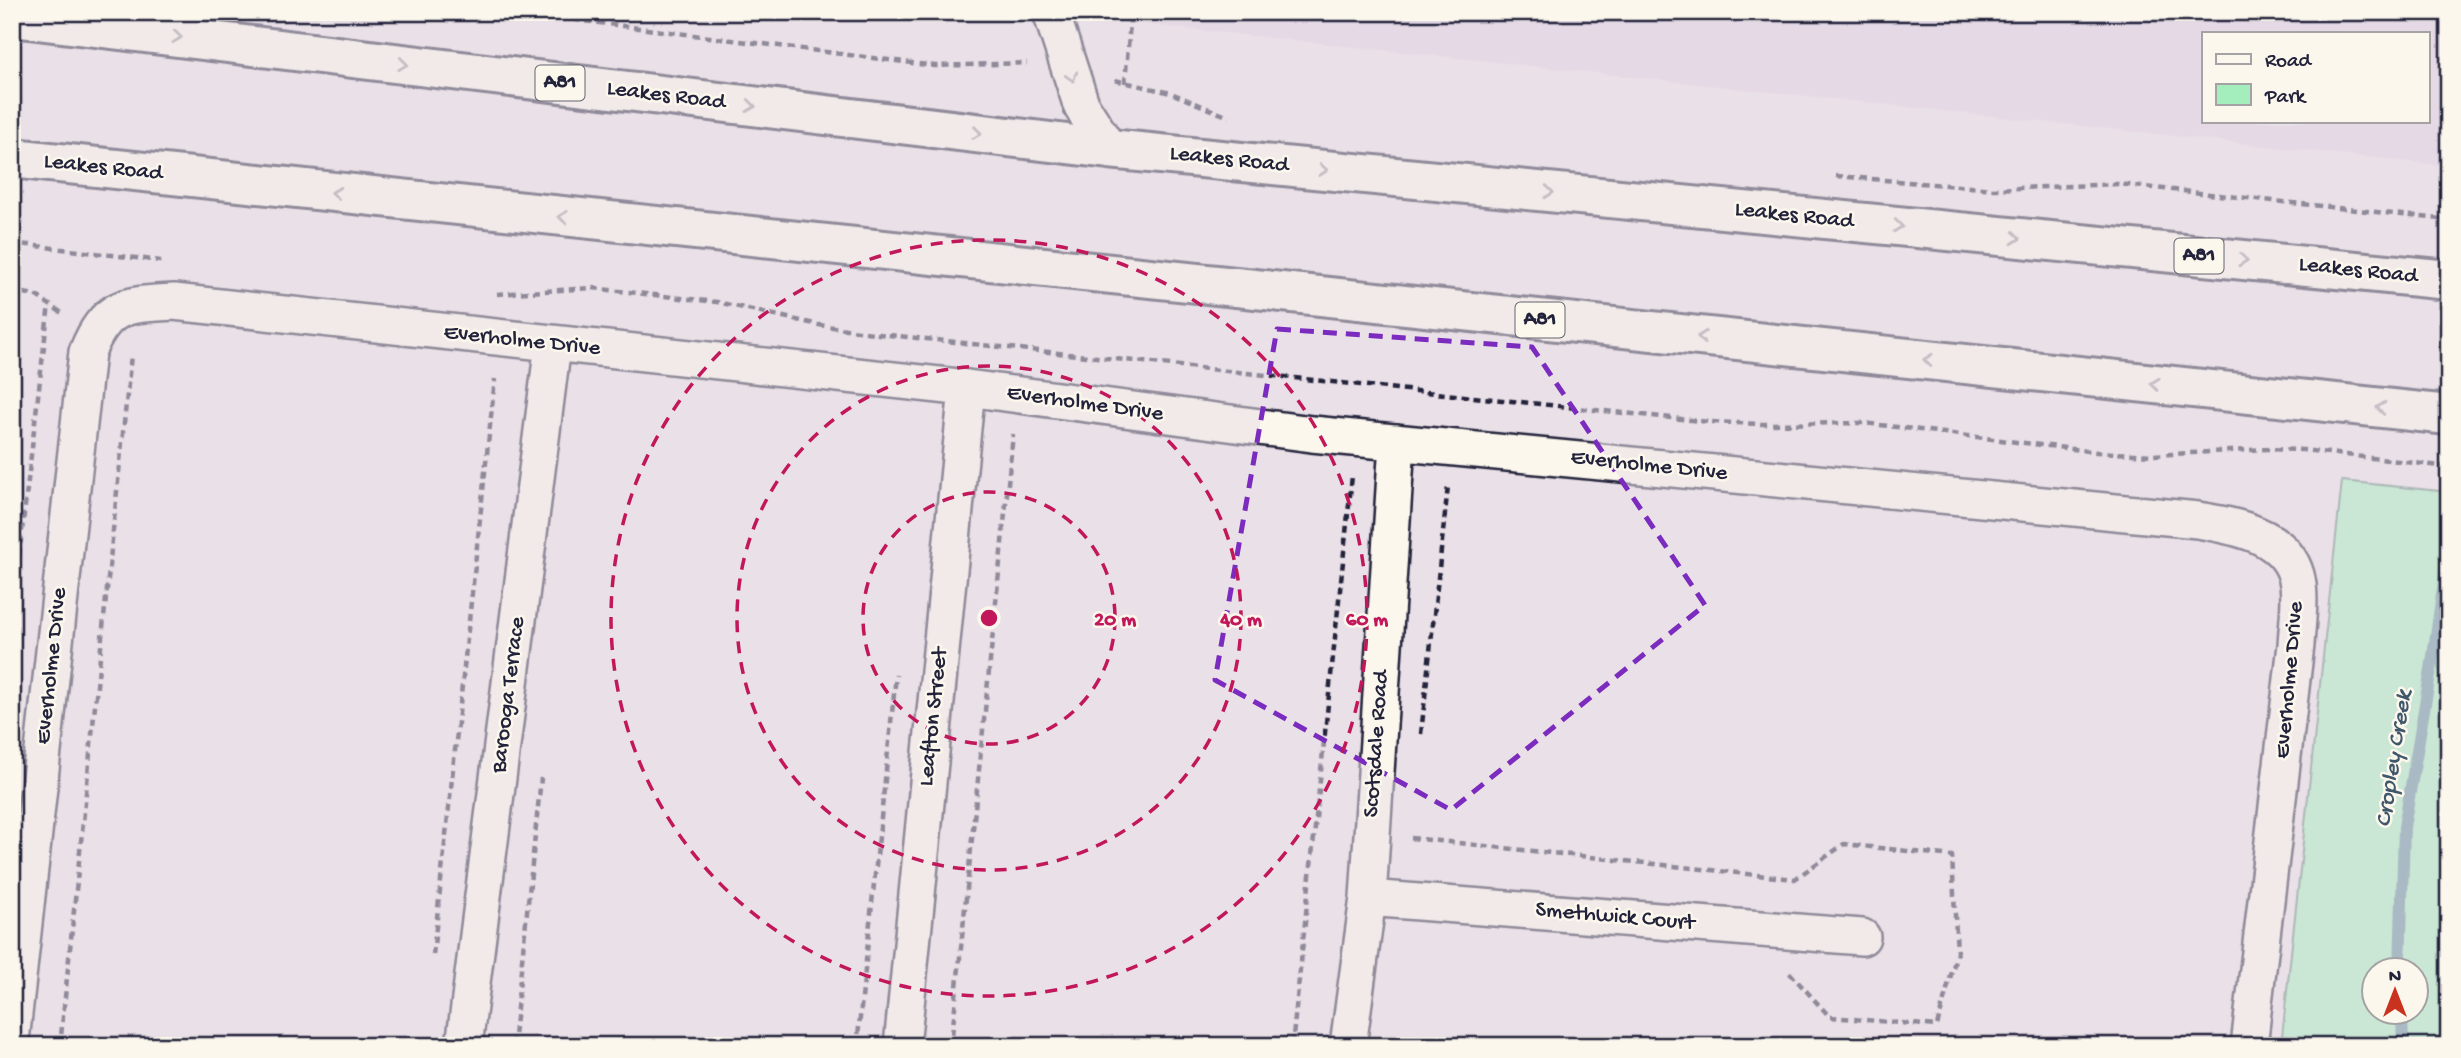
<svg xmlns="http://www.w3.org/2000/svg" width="2461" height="1058" font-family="'Gochi Hand',sans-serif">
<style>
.built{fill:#ded0e3;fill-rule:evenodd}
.green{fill:#a4edbc;stroke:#63887c;stroke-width:2;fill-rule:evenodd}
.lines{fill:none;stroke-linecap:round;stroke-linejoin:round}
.stream{stroke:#5c8c9a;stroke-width:12}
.street-casing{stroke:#22223b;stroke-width:40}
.highway-casing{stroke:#22223b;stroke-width:44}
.path{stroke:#22223b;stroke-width:4.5;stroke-dasharray:7 5;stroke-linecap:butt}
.street{stroke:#fbf7ec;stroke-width:35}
.highway{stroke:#fbf7ec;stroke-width:38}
.oneway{stroke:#99979c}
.marked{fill:none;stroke:#7b2cbf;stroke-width:5;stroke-dasharray:14 9;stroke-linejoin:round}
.ring{fill:none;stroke:#c2185b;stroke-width:3.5;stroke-dasharray:12 9}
.labels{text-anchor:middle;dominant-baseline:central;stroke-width:5;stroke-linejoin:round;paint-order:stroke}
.shield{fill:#fbf7ec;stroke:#636270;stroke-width:2}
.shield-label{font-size:21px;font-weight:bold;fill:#22223b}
.street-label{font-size:23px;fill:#22223b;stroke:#fbf7ec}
.water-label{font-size:24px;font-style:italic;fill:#3f576b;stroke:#fbf7ec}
.centre{fill:#c2185b;stroke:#fbf7ec;stroke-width:3.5}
.ring-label{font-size:21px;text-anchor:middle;font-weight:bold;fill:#c2185b;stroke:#fbf7ec;stroke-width:5;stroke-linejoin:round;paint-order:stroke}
</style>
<rect width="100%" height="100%" fill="#eae0e7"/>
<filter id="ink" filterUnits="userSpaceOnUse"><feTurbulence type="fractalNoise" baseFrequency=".0143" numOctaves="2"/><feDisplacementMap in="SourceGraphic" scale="14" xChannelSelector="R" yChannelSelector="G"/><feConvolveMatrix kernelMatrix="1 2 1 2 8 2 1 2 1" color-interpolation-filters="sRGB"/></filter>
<g filter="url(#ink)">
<path class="built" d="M1031,12H2449V166L1580,71ZM2204,33H2428V121H2204Z"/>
<path class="green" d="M2342,481L2449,492V1046H2281ZM2374,970H2416V1012H2374Z"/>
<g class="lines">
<path class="stream" d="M2400,970L2404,827L2431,669L2448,555
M2402,1012L2403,1046"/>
<g class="street-casing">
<path id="street" d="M1051,12L1082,107L1109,149
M1368,898L1862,937
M12,1032L87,352C107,303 126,305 174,302L967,388L1312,434L2198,520C2234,526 2284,534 2296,575C2302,596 2297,623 2296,645L2249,1046
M464,1046L553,344
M902,1046L967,388
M1348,1046L1368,898L1397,442"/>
</g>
<g class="highway-casing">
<path id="highway" d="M12,17L1109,149L2449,280
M12,158L2449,415"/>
</g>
<path class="path" d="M514,12L935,66L1027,63
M1115,80L1171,93L1229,117
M1125,83L1130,23L1127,12
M1836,176L1994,189L2118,184L2449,220
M12,243L161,261
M12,291L35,295L65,315
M497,294L592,288L717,302L819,325L879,334L1709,422L1763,424L1864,423L2097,452L2153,455L2267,449L2303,450L2449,467
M12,615L49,304
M1421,734L1448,486
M1411,838L1795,879L1844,844L1952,856L1957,953L1937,1026L1830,1017L1788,971
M433,955L495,379
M60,1046L131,355
M513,1046L541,778
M857,1046L896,675
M951,1046L1013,434
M1292,1046L1352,476"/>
<use href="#street" class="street"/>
<use href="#highway" class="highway"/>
</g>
<defs><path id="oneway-chevron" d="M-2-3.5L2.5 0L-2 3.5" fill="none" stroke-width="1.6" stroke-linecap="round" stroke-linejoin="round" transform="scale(1.75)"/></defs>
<g class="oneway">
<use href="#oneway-chevron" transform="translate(177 37) rotate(7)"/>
<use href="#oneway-chevron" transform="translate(403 64) rotate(7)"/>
<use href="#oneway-chevron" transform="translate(1072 77) rotate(73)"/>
<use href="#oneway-chevron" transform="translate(751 106) rotate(7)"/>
<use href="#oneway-chevron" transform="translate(977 133) rotate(7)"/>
<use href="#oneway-chevron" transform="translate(1323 170) rotate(6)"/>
<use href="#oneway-chevron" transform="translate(1549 192) rotate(6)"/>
<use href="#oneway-chevron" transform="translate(336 193) rotate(-174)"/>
<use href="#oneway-chevron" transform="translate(563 217) rotate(-174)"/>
<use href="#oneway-chevron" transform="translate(1898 226) rotate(6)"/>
<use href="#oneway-chevron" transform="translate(2016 238) rotate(6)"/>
<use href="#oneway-chevron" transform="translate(2243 260) rotate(6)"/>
<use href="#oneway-chevron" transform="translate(1702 337) rotate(-174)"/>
<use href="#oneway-chevron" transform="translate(1928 360) rotate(-174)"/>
<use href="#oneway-chevron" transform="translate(2155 384) rotate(-174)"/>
<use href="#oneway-chevron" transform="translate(2381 408) rotate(-174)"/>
</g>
</g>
<path d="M0 0H2461V1058H0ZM1277,329L1532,347L1705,605L1451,810L1215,680Z" fill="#eae0e7" fill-opacity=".55" fill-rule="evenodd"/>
<path class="marked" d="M1277,329L1532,347L1705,605L1451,810L1215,680Z"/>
<g class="ring">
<circle cx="989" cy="618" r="126"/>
<circle cx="989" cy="618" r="252"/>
<circle cx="989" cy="618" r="378"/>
</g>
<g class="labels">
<g class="shield">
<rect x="535.5" y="65.5" width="49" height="35" rx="5"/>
<rect x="2174.5" y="238.5" width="49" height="35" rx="5"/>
<rect x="1515.5" y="302.5" width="49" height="35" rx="5"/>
</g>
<g class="shield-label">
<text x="560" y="83">A81</text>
<text x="2199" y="256">A81</text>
<text x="1540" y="320">A81</text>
</g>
<g class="street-label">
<text transform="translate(666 96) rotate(7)">Leakes Road</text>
<text transform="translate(1229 160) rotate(6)">Leakes Road</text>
<text transform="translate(103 168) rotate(6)">Leakes Road</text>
<text transform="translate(1794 216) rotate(6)">Leakes Road</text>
<text transform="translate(2358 271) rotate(6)">Leakes Road</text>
<text transform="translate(522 341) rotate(6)">Everholme Drive</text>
<text transform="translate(1085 404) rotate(8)">Everholme Drive</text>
<text transform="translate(1649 466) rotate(6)">Everholme Drive</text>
<text transform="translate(52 666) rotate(-84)">Everholme Drive</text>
<text transform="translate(2290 680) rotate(-85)">Everholme Drive</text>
<text transform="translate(509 695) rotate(-83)">Barooga Terrace</text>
<text transform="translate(934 717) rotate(-84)">Leafton Street</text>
<text transform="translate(1377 744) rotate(-86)">Scotsdale Road</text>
<text transform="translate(1615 917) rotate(5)">Smethwick Court</text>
</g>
<g class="water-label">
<text transform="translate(2395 759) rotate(-81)">Cropley Creek</text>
</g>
</g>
<circle cx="989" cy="618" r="10" class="centre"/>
<g class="ring-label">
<text x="1115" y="625">20 m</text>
<text x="1241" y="625">40 m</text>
<text x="1367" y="625">60 m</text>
</g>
<rect width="2461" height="1058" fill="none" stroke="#fbf7ec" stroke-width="42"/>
<rect x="21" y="21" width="2419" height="1016" fill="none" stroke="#22223b" stroke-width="2.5" filter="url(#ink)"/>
<rect x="2202" y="32" width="228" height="91" fill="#fbf7ec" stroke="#a4a2a5" stroke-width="2"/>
<rect x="2216" y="54" width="35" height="10" fill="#fbf7ec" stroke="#a4a2a5" stroke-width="2"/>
<text x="2265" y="66" font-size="21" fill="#22223b">Road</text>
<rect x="2216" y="84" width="35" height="21" fill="#a4edbc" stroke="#a4a2a5" stroke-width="2"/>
<text x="2265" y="102" font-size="21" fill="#22223b">Park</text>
<g transform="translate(2395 991)"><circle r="33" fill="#fbf7ec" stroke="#a4a2a5" stroke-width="2"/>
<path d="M0-5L12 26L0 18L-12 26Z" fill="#c8321e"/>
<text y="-10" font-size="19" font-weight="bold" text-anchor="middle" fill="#22223b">N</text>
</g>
</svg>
